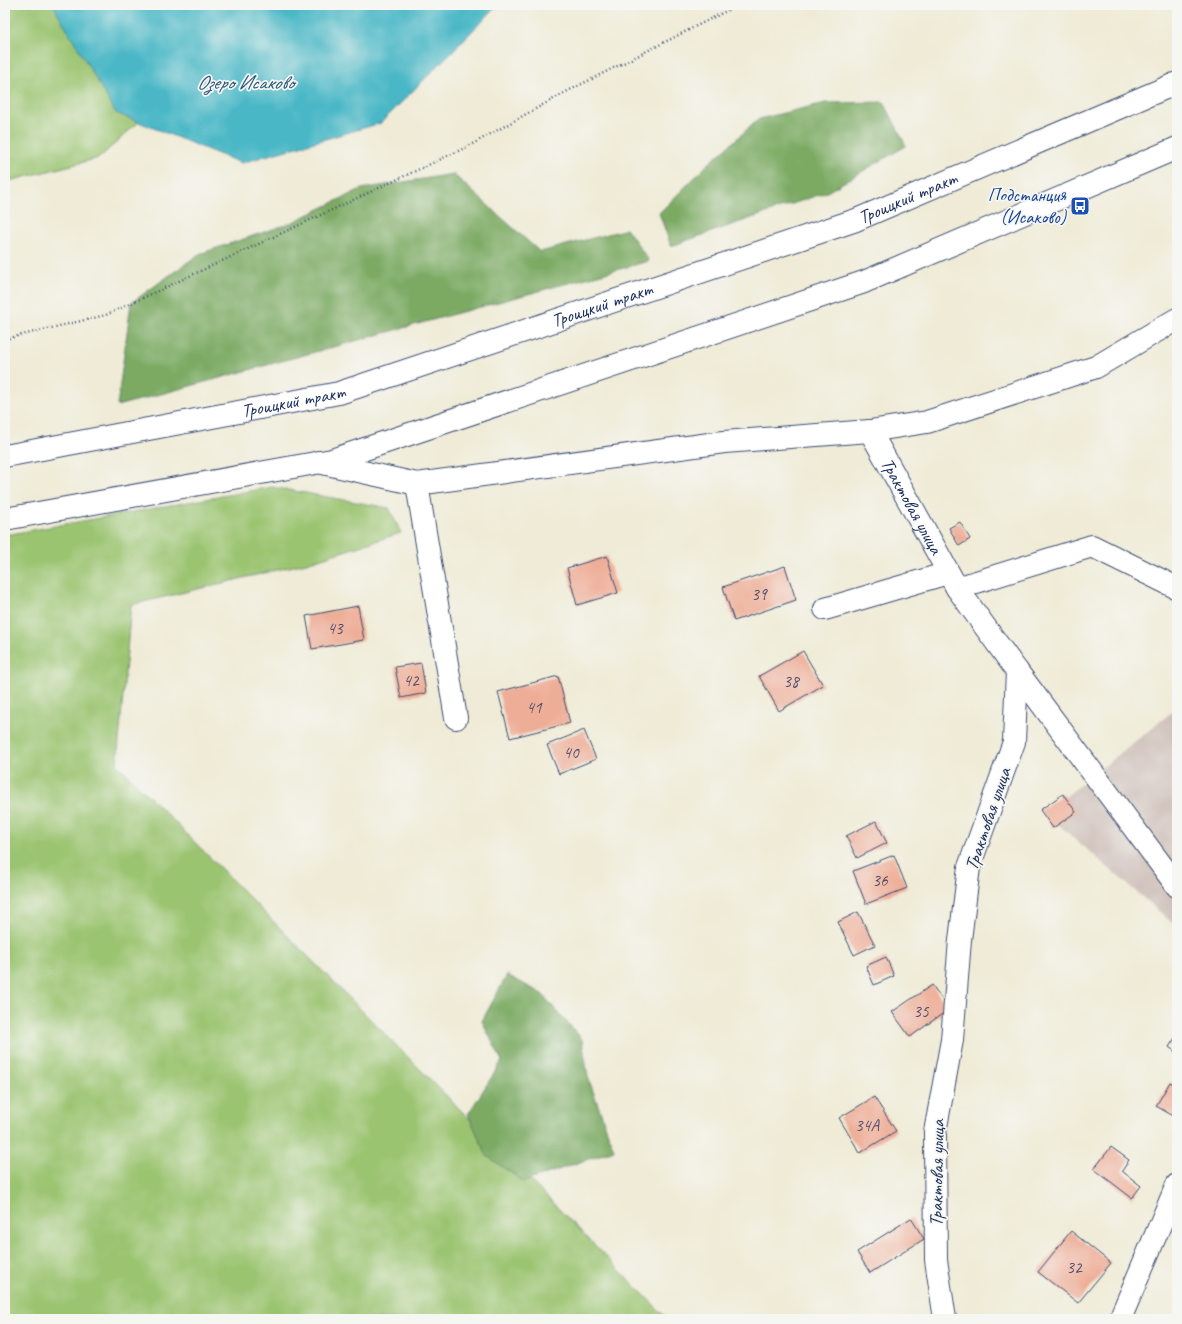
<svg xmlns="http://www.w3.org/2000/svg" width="1182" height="1324" font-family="Caveat,sans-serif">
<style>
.industrial{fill:#cfc0ba}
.green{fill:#9bc471;stroke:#5b7a68}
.forest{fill:#7caa63;stroke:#4c6c60}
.water{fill:#4ab7c6;stroke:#327392}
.building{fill:#eead97}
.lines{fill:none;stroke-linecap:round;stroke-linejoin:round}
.minor-casing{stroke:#3b4b70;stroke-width:24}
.major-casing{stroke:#3b4b70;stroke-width:24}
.path{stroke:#3b4b70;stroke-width:2.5;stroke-dasharray:1 3;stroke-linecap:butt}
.minor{stroke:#fff;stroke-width:22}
.major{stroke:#fff;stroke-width:22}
.labels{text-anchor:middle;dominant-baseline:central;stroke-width:3.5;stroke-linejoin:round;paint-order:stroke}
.number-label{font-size:17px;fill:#504e6c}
.transit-label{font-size:19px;fill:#164399;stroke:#f6f6f2;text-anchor:end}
.street-label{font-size:19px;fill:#1b2f5e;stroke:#f6f6f2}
.water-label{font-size:20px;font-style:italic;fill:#29587d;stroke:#f6f6f2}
</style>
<rect width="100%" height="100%" fill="#f6f6f2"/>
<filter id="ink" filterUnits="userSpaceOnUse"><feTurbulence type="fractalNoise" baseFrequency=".025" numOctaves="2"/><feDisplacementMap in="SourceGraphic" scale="8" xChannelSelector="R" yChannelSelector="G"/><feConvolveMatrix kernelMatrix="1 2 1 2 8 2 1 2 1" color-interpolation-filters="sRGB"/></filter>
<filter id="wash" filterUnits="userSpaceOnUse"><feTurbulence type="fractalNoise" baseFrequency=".012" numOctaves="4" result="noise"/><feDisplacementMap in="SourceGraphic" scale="16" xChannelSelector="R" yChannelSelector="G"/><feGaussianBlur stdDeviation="0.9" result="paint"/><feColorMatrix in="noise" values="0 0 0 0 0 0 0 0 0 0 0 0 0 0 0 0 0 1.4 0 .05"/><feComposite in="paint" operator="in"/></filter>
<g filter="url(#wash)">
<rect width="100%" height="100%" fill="#efebd6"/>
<path class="industrial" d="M1177,708V927L1045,813Z"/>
<path class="green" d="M5,5H136L184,81L99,158L5,182Z
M272,487L389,508L401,533L306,563L131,605L117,764L668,1319H5V535Z"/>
<path class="forest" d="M884,102L906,146L827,192L671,246L659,213L706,166L759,119L825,103Z
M453,174L540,252L627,229L649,261L117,406L131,303L199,254L291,223L361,189Z
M507,975L541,993L582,1039L588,1077L614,1150L524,1182L487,1156L468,1114L502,1061L482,1021Z"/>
<path class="water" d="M53,5H498L381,123L241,163L116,113Z"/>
<g id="blocks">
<path class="building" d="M960,522L970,539L959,546L949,528Z
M607,556L618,593L577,605L567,568Z
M785,566L796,600L734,621L723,587Z
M358,606L364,640L312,649L306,616Z
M803,651L823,685L779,711L759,676Z
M421,663L426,693L401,698L395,667Z
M558,676L570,723L510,738L498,692Z
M584,730L596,759L559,774L547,745Z
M1063,794L1076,812L1053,828L1040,810Z
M876,821L887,843L857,858L846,836Z
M894,855L907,888L866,904L853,871Z
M858,912L875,945L854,955L838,922Z
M886,957L894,976L874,985L866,966Z
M932,985L949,1009L910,1037L892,1012Z
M1177,1035V1053L1169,1047Z
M1170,1082L1177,1086V1118L1156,1106Z
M874,1097L896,1131L860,1153L839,1118Z
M1111,1147L1129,1160L1122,1171L1141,1186L1132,1198L1094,1169Z
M911,1218L924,1239L870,1273L857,1252Z
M1071,1231L1111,1263L1078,1303L1038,1272Z"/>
</g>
</g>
<g filter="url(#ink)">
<use href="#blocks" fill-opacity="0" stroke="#3b4b70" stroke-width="1"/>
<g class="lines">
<g class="minor-casing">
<g id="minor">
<path id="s1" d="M870,431L957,588L1017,671L1014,742L969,867L960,940L952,1040L935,1132L936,1260L945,1319"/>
<path d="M318,462L417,484L724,442L870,431L927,422L1096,367L1177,319"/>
<path d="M417,484L456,718"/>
<path d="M957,588L1092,546L1177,588"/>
<path d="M825,609L948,573"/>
<path d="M1017,671L1177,886"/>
<path d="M1120,1319L1177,1185"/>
</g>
</g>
<g class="major-casing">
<g id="major">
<path id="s2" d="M5,456L339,393L856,220L1177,83"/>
<path d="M5,519L332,460L864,282L1177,148"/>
</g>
</g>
<path class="path" d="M5,339L106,315L469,146L564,93L738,5"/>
<use href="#minor" class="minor"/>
<use href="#major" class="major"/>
</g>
</g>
<defs>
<g id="bus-square" transform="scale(1)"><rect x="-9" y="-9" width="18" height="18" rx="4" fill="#1a4fb4" stroke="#f6f6f2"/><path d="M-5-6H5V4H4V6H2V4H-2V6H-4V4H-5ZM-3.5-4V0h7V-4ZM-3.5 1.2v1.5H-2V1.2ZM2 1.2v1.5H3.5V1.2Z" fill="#fff"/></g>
</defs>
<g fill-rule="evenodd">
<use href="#bus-square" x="1080" y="206"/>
</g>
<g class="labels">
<g class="number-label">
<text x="759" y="594">39</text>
<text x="335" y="628">43</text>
<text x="411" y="680">42</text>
<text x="791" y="681">38</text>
<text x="534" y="707">41</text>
<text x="571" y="752">40</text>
<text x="880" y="880">36</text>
<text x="921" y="1011">35</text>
<text x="867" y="1125">34А</text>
<text x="1074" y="1267">32</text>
</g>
<g class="transit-label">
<text x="1066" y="195">Подстанция<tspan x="1066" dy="22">(Исаково)</tspan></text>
</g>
<g class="street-label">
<text stroke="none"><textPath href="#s2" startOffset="941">Троицкий тракт</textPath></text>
<text stroke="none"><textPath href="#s2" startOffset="617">Троицкий тракт</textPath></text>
<text stroke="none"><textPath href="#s2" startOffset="293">Троицкий тракт</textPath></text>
<text stroke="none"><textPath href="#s1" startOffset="86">Трактовая улица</textPath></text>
<text transform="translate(988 819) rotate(-71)">Трактовая улица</text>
<text transform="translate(937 1173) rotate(-89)">Трактовая улица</text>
</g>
<g class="water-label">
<text x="245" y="82">Озеро Исаково</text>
</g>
</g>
<rect width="1182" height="1324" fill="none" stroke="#f6f6f2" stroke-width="20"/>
</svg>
